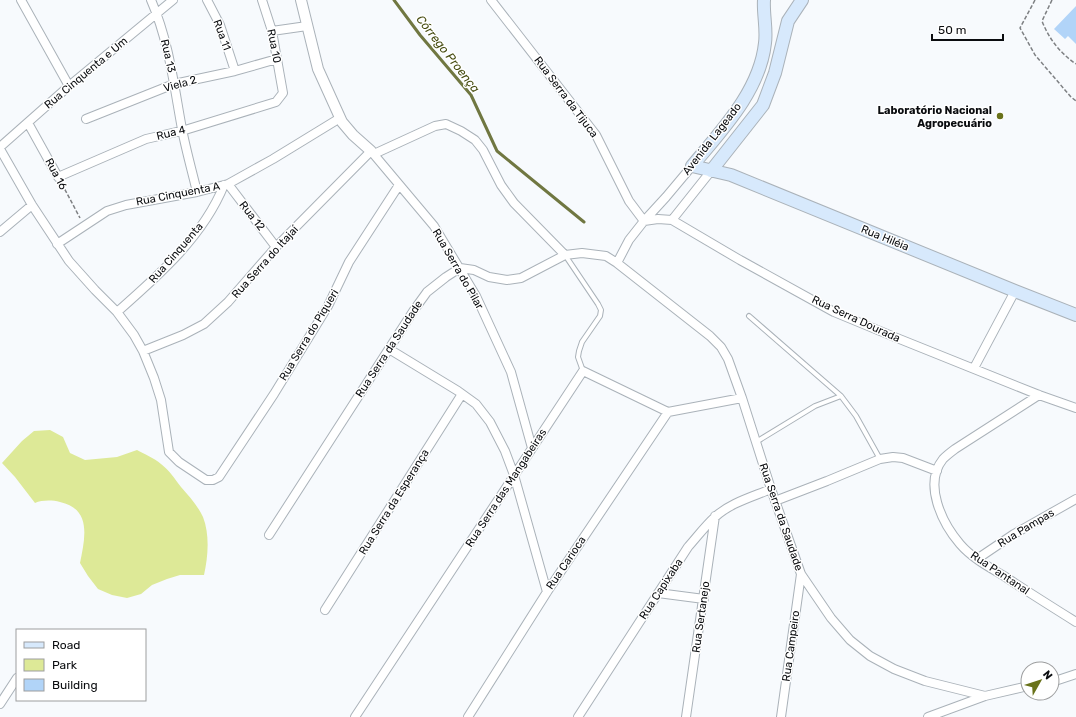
<svg xmlns="http://www.w3.org/2000/svg" width="1076" height="717" font-family="Rubik,sans-serif">
<style>
.green{fill:#dde997}
.lines{fill:none;stroke-linecap:round;stroke-linejoin:round}
.stream{stroke:#707741;stroke-width:3}
.building{fill:#b1d4f8}
.service-casing{stroke:#aab2b9;stroke-width:6}
.minor-casing{stroke:#aab2b9;stroke-width:10}
.tertiary-casing{stroke:#aab2b9;stroke-width:12}
.secondary-casing{stroke:#aab2b9;stroke-width:14}
.path{stroke:#7e8083;stroke-width:1.5;stroke-dasharray:4 2;stroke-linecap:butt}
.service{stroke:#fff;stroke-width:4}
.minor{stroke:#fff;stroke-width:8}
.tertiary{stroke:#fff;stroke-width:10}
.secondary{stroke:#d7e9fc;stroke-width:12}
.poi-dot{fill:#69721a;stroke:#fff;stroke-width:1.5}
.labels{text-anchor:middle;dominant-baseline:central;stroke-width:3;stroke-linejoin:round;paint-order:stroke}
.street-label{font-size:11px;fill:#0a0c0f;stroke:#fff}
.poi-label{font-size:11px;font-weight:bold;fill:#0a0c0f;stroke:#fff;text-anchor:end}
.water-label{font-size:12px;font-style:italic;fill:#464c10;stroke:#fff}
</style>
<rect width="100%" height="100%" fill="#f7fafd"/>
<path class="green" d="M50,430L63,437L70,453L85,460L117,457L137,450C144,454 154,458 161,464C169,470 175,479 181,487C189,496 198,506 203,517C210,535 208,557 204,575H180L167,579L152,585L141,594L127,598L112,595L98,589L88,576L80,563C85,538 92,509 60,502C52,500 42,500 35,503L15,477L2,463L22,441L34,431Z"/>
<g class="lines">
<path class="stream" d="M394,0L420,35L471,95L497,151L584,222"/>
</g>
<path class="building" d="M1076,6V44L1068,36L1065,39L1054,29Z"/>
<g class="lines">
<g class="service-casing">
<path id="service" d="M565,255L598,304L601,310L600,316L582,342L579,351L578,357L583,371
M749,316L841,396L856,416L880,459
M756,442L815,406L841,396"/>
</g>
<g class="minor-casing">
<path id="minor" d="M21,0L69,86
M151,0C169,41 174,86 182,129C186,150 192,171 197,192
M207,0L220,25L235,71
M491,0L596,135L629,201L644,221
M272,31L307,26
M86,119L174,84L235,71L277,59
M28,123L58,177L146,139L185,130L276,102L283,93L272,31L262,0
M0,147L69,86L173,0
M0,149L32,205L69,261L95,290L117,312L134,335L143,351L154,378L161,400L169,452L179,462L206,480H213L219,477L274,394L328,306L349,262L399,185
M374,154L435,126L446,124L461,131L475,140L483,150L501,185L514,203L565,255
M228,184L276,247
M672,220L711,171
M644,221L658,219L672,220L740,260L834,312L897,338L1039,395L1076,408
M0,232L32,205
M57,244L107,211L126,205L197,192L228,184L273,159L340,118
M617,263L629,240L644,221L666,197L692,166
M117,312C158,276 203,237 224,185
M389,349L458,391L476,404L490,422L505,451L514,475L547,592
M143,351L183,335L204,324L228,302L276,247L371,151L434,226L476,296L511,372L532,448
M974,368L1015,291
M1039,395L955,449C951,452 947,455 943,459C923,484 942,523 960,544C972,558 989,567 1004,576C1028,592 1052,607 1076,622
M775,501L827,481L880,459L893,457L903,458L937,471
M269,535L414,310L427,292L446,277L460,268L474,270L489,277L507,280L521,278L565,255L582,253L606,256L617,263L710,336L721,347L728,359L742,398L771,489L801,574L831,618L850,640L870,656L894,669L925,681L985,696
M977,559L1014,534L1076,499
M658,593L704,599
M325,610L462,394
M1052,682L1076,674
M0,704L17,678
M355,717L583,371L668,412L742,398
M468,717L547,592L668,412
M578,717L688,547C697,537 705,526 715,517C730,503 752,497 771,489
M686,717L715,516
M781,717L801,574
M928,717L985,696L1028,686"/>
</g>
<g class="tertiary-casing">
<path id="tertiary" d="M301,0L318,69L342,122L353,135L371,151"/>
</g>
<g class="secondary-casing">
<path id="secondary" d="M764,0C763,14 767,29 765,43C760,91 721,131 692,166L731,175L1015,291L1076,315
M711,171L763,105L775,73L788,21L802,0"/>
</g>
<path class="path" d="M1035,0L1020,28L1035,55L1071,97L1076,101
M1052,0L1042,21C1049,39 1060,53 1076,64
M62,184L80,218"/>
<use href="#service" class="service"/>
<use href="#minor" class="minor"/>
<use href="#tertiary" class="tertiary"/>
<use href="#secondary" class="secondary"/>
</g>
<circle class="poi-dot" cx="1000" cy="116" r="4"/>
<g class="labels">
<g class="street-label">
<text transform="translate(222 35) rotate(70)">Rua 11</text>
<text transform="translate(274 46) rotate(79)">Rua 10</text>
<text transform="translate(168 56) rotate(77)">Rua 13</text>
<text transform="translate(86 73) rotate(-40)">Rua Cinquenta e Um</text>
<text transform="translate(180 84) rotate(-16)">Viela 2</text>
<text transform="translate(566 97) rotate(53)">Rua Serra da Tijuca</text>
<text transform="translate(171 133) rotate(-14)">Rua 4</text>
<text transform="translate(712 139) rotate(-52)">Avenida Lageado</text>
<text transform="translate(56 174) rotate(62)">Rua 16</text>
<text transform="translate(178 194) rotate(-11)">Rua Cinquenta A</text>
<text transform="translate(252 216) rotate(52)">Rua 12</text>
<text transform="translate(885 238) rotate(22)">Rua Hiléia</text>
<text transform="translate(176 253) rotate(-49)">Rua Cinquenta</text>
<text transform="translate(265 262) rotate(-48)">Rua Serra do Itajaí</text>
<text transform="translate(458 269) rotate(60)">Rua Serra do Pilar</text>
<text transform="translate(856 319) rotate(25)">Rua Serra Dourada</text>
<text transform="translate(309 335) rotate(-59)">Rua Serra do Piqueri</text>
<text transform="translate(389 349) rotate(-57)">Rua Serra da Saudade</text>
<text transform="translate(506 488) rotate(-57)">Rua Serra das Mangabeiras</text>
<text transform="translate(394 502) rotate(-58)">Rua Serra da Esperança</text>
<text transform="translate(781 517) rotate(71)">Rua Serra da Saudade</text>
<text transform="translate(1026 528) rotate(-31)">Rua Pampas</text>
<text transform="translate(566 563) rotate(-56)">Rua Carioca</text>
<text transform="translate(1000 573) rotate(34)">Rua Pantanal</text>
<text transform="translate(661 589) rotate(-57)">Rua Capixaba</text>
<text transform="translate(701 617) rotate(-82)">Rua Sertanejo</text>
<text transform="translate(791 646) rotate(-82)">Rua Campeiro</text>
</g>
<g class="poi-label">
<text x="992" y="110">Laboratório Nacional<tspan x="992" dy="13">Agropecuário</tspan></text>
</g>
<g class="water-label">
<text transform="translate(448 54) rotate(52)">Córrego Proença</text>
</g>
</g>
<rect x="16" y="629" width="130" height="72" fill="#ffffff" stroke="#9d9e9f"/>
<rect x="24" y="642" width="20" height="6" fill="#d7e9fc" stroke="#9d9e9f"/>
<text x="52" y="649" font-size="12" fill="#0a0c0f">Road</text>
<rect x="24" y="659" width="20" height="12" fill="#dde997" stroke="#9d9e9f"/>
<text x="52" y="669" font-size="12" fill="#0a0c0f">Park</text>
<rect x="24" y="679" width="20" height="12" fill="#b1d4f8" stroke="#9d9e9f"/>
<text x="52" y="689" font-size="12" fill="#0a0c0f">Building</text>
<g transform="translate(1040 681) rotate(51)"><circle r="19" fill="#ffffff" stroke="#9d9e9f"/>
<path d="M0-3L7 15L0 10L-7 15Z" fill="#69721a"/>
<text y="-6" font-size="11" font-weight="bold" text-anchor="middle" fill="#0a0c0f">N</text>
</g>
<path d="M932 34v6h71v-6" fill="none" stroke="#0a0c0f" stroke-width="2"/>
<text x="938" y="34" font-size="12" fill="#0a0c0f" stroke="#ffffff" stroke-width="3" paint-order="stroke">50 m</text>
</svg>
